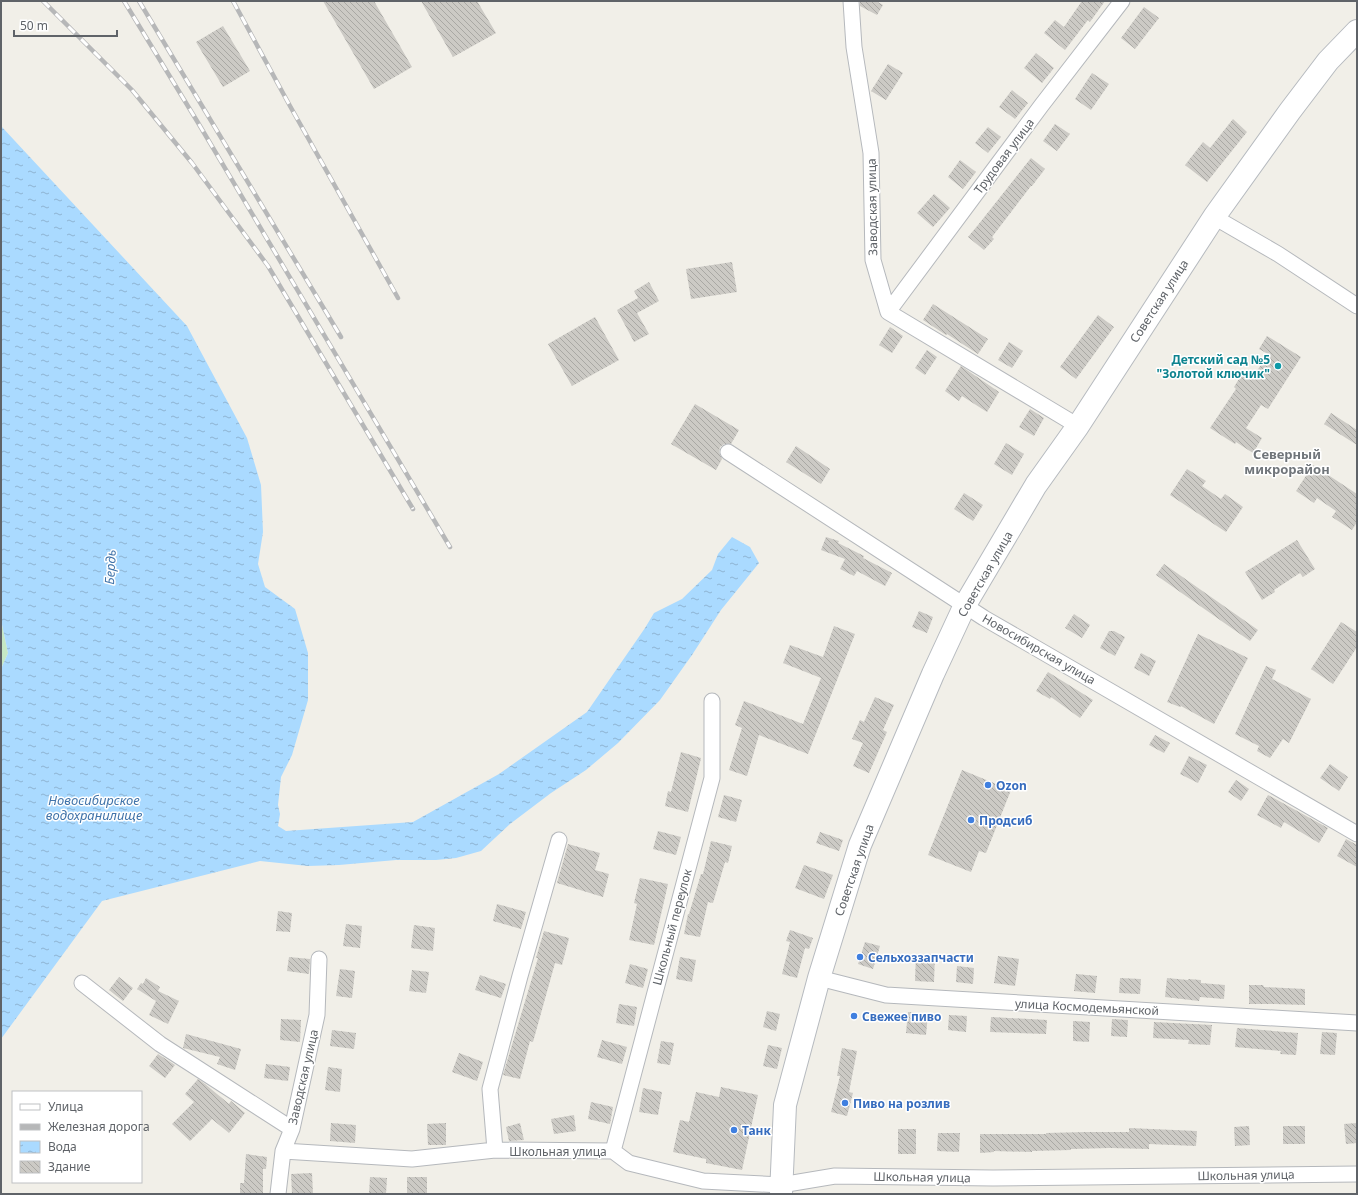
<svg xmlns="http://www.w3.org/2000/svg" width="1358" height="1195" font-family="'Noto Sans',sans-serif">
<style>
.green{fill:#c5e8c5}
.water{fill:url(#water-ripples)}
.building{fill:url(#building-back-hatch)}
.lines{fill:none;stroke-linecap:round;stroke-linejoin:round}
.street-casing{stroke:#b5b8bc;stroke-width:17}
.secondary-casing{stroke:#b6babf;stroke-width:24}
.street{stroke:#fff;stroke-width:15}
.secondary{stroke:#fff;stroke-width:22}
.rail-casing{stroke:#b6b7b8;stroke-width:4.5}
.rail{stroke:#fff;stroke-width:3;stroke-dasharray:9;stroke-linecap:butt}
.culture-dot{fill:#0f9aa8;stroke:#fff;stroke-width:1.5}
.shop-dot{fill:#3f7fe0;stroke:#fff;stroke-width:1.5}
.labels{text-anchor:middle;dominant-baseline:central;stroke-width:3;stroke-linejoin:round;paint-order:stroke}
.street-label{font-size:12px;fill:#5f6368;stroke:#fff}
.culture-label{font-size:12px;font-weight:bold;fill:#0d838f;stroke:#fff;text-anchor:end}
.shop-label{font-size:12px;font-weight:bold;fill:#366cbe;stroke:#fff;text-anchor:start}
.neighbourhood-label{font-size:13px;font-weight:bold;fill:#70757a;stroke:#fff}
.water-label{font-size:13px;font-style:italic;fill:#4174aa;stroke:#fff}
</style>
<defs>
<pattern id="water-ripples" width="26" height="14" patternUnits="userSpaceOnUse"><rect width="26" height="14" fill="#aadaff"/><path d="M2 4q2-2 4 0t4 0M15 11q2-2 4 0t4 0" fill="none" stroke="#8eb4d2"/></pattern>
<pattern id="building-back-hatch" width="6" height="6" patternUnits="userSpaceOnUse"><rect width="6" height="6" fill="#cccac5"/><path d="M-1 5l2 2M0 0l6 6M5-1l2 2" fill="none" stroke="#a9a8a4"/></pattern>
</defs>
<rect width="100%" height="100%" fill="#f1efe8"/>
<path class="green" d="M1,620L8,653L1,669Z"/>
<path class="water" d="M1,126L187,326L247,438L261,485L263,532L258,564L265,587L295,609L308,653V700L292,755L281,777L278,805L280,814L278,826L286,831L413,822L499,774L587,712L645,628L654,613L682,599L712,570L718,554L732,537L750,547L759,563L721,610L692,655L660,700L618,743L586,770L551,793L510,824L481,851L456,858L436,860H396L339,865L308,866L260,861L102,901L1,1039V669L8,653L1,620Z"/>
<path class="building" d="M323,1H374L412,67L374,89Z
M421,1H477L496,33L453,57Z
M860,1H876L883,5L877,15L860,6Z
M1082,1H1105L1090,22L1088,20L1065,50L1044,33L1055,20L1064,27Z
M1144,7L1159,18L1135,49L1121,38Z
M223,26L250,71L223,87L196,42Z
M1036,53L1054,68L1042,83L1024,68Z
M888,64L903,73L886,100L871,91Z
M1092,73L1109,84L1091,110L1075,99Z
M1012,90L1028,103L1015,119L999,107Z
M1233,119L1247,132L1207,182L1185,165L1203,142L1210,148Z
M1055,124L1070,134L1057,151L1043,141Z
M988,127L1001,137L988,153L975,143Z
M1031,158L1045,169L1032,186H1031L992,237L994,239L984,250L968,237L978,225Z
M960,160L976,172L963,189L948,177Z
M934,194L950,208L933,227L917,213Z
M732,262L737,292L691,299L686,269Z
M649,282L659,301L637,313L649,334L634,342L617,310L638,298L634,291Z
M933,304L988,339L978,354L947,334L946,335L923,320Z
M1098,315L1114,327L1076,379L1060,367Z
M595,317L619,360L572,386L548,344Z
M890,327L903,336L892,353L879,345Z
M1267,336L1301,357L1268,409L1261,405L1246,428L1262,438L1253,453L1236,442L1235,444L1210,428L1236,389L1234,387L1242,374L1251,380L1268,354L1259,349Z
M1009,342L1023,351L1012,368L998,360Z
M927,350L937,357L925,375L915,368Z
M961,366L999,392L987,412L962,396L959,401L945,391Z
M695,404L739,430L731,444H724L720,447L719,452L722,459L716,470L671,444Z
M1030,409L1044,418L1034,436L1019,427Z
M1331,413L1357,430V445L1324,424Z
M1006,443L1024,454L1012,475L994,464Z
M796,446L830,469L821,484L786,462Z
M1313,465L1357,494V522L1352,530L1332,517L1336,511L1317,498L1314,503L1296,491Z
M1187,469L1206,481L1202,486L1221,499L1225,494L1243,507L1226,532L1170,495Z
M964,493L983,505L973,521L954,509Z
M826,537L839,541L838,543L864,556L863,558L892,573L885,586L857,571L854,576L840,569L845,559L821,550Z
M1297,540L1315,569L1303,577L1300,573L1274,590L1275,592L1262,600L1245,572Z
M1164,564L1258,630L1250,641L1156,575Z
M919,611L933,617L927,633L912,627Z
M1074,614L1090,625L1082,638L1065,628Z
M1341,622L1357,632V647L1333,684L1311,669Z
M834,626L855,634L808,754L759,735L747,776L729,770L742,728L735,725L744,701L803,724L821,678L783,663L790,645L823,657Z
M1109,631H1114L1125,637L1115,656L1100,648Z
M1198,634L1248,658L1214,724L1181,706L1180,707L1167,702Z
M1141,653L1156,661L1149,676L1134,668Z
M1266,666L1276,670L1272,679L1311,699L1289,743L1283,739L1270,758L1257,751L1259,746L1235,734Z
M1048,672L1093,700L1080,718L1051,697L1050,699L1036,691Z
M875,697L894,705L883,730L887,732L869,773L853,766L863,743L852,739L860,720L864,722Z
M1155,735L1170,743L1164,753L1149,745Z
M681,752L701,758L688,812L665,806L668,791L671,792Z
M1189,756L1207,765L1198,783L1180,774Z
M1330,764L1348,777L1339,791L1320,778Z
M962,770L1011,790L986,853L979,851L971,872L928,855Z
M1236,780L1249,789L1241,801L1228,792Z
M724,795L742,800L736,822L718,817Z
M1268,795L1328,828L1319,843L1284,822L1281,828L1257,815Z
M658,831L681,837L676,855L653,849Z
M820,832L843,840L839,851L816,843Z
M1346,839L1357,845V867L1337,856Z
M711,841L732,846L728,863L725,862L713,903L708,902L700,937L684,934L688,914H689L701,874H703Z
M568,844L600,853L595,870L609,874L603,897L557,883Z
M804,865L833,875L824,899L795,888Z
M640,878L668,884L654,945L629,940L637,904L634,903Z
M497,904L526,912L521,929L493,921Z
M278,911L292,913L290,932L276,931Z
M346,924L362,926L360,948L343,946Z
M414,925L435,928L433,951L411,948Z
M790,930L813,938L809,949L805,948L797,978L782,974L790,942L786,941Z
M544,931L569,938L562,965L555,963L533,1042L530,1041L520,1079L503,1075L538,958H536Z
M865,942L880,946L873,969L858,964Z
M916,954H935L934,982L915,981Z
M998,956L1019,959L1015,986L994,983Z
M289,957L310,959L309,974L287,971Z
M680,957L696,960L692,982L676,979Z
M630,964L648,969L643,988L625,983Z
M957,966L974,968L973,984L956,982Z
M340,969L355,971L352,998L336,996Z
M412,970L429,972L426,993L409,991Z
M1076,974L1097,976L1095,993L1074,991Z
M480,975L506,984L501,998L475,990Z
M119,977L133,988L123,1001L109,990Z
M146,978L160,987L158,991L179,1001L168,1024L149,1015L156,1001L137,989L141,983L143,984Z
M1120,978L1141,979L1140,994L1119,993Z
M1167,978L1188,980V979L1201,980V983L1225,985L1224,999L1200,997L1199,1001L1165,997Z
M1249,985H1263L1264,987L1305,989V1005L1274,1004H1249Z
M619,1004L637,1007L634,1026L616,1023Z
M767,1011L780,1014L776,1031L763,1027Z
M908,1012L928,1014L926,1035L906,1033Z
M949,1015L967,1016L966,1032L948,1030Z
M991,1017L1047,1020L1046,1034L990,1032Z
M281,1019L301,1020L300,1042L280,1040Z
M1112,1019L1128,1020L1127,1037L1111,1036Z
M1073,1021L1090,1022L1089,1042L1073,1041Z
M1154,1022L1212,1025L1210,1045L1188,1044L1189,1040L1153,1038Z
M1237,1028L1298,1033L1296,1055L1280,1054L1281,1051L1235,1047Z
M332,1030L356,1033L354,1049L330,1046Z
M1322,1032L1337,1033L1335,1055L1320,1054Z
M186,1034L241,1049L235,1070L217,1064L220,1057L183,1048Z
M602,1040L627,1047L622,1064L597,1057Z
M661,1041L674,1043L670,1065L657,1063Z
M768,1045L782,1048L777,1069L763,1066Z
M842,1048L857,1051L849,1092L853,1093L847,1116L831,1112L840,1076H837Z
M459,1053L483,1062L477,1081L452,1072Z
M158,1054L175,1065L165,1078L149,1066Z
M266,1064L290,1067L288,1081L264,1078Z
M328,1067L342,1069L340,1092L325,1090Z
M198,1079L205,1084L229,1104L231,1101L245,1113L229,1133L212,1119L190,1141L172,1124L194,1102L185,1094Z
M721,1087L758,1095L742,1170L706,1163V1159L673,1152L680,1120L689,1122L696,1092L719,1097Z
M643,1088L662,1092L658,1115L639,1112Z
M591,1102L613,1107L610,1124L588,1119Z
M574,1115L576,1131L554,1134L551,1119Z
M331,1123L356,1125L355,1143L330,1141Z
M446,1123V1145H428L427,1124Z
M520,1123L524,1140L509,1141L506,1127Z
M1357,1123V1143L1346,1144L1344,1124Z
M1249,1126L1250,1145L1235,1146L1234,1127Z
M1283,1126H1305V1144H1283Z
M1129,1128L1197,1131L1196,1146L1149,1144V1149L1110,1148L1071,1149V1150L1032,1151V1152L994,1151V1152L980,1153V1134H1046V1133L1086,1132H1129Z
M898,1129H916V1154H898Z
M938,1133H960L959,1152L937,1151Z
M246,1154L267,1157L266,1169H263V1194H240V1183H244Z
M312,1173L313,1194H292L291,1174Z
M370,1177L387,1178L386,1194H369Z
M407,1177H427V1194H407Z"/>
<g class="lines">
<g class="street-casing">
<path id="street" d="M851,1L854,47L871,153L873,260L888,312L1078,426
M1214,217L1278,254L1357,306
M888,312L1041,106L1122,1
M728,452L984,618L1357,834
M819,978L886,995L1357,1023
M82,983L160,1044L292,1129
M495,1150L490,1089L520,976L559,840
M283,1151L412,1159L495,1150L613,1151L629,1163L703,1181L781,1185L835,1176L993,1178L1357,1174
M613,1151L712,778V701
M278,1194L283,1151L292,1129L317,1015L319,959"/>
</g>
<g class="secondary-casing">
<path id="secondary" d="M781,1194L785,1105L819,978L860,845L933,674L965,605L1036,485L1078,426L1214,217L1290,111L1328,61L1357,31"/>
</g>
<use href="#street" class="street"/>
<use href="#secondary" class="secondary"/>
<g class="rail-casing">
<path id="rail" d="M43,1L132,90L192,163L268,266L413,509
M124,1L197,121L450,547
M139,1L341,337
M233,1L290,106L398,298"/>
</g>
<use href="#rail" class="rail"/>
</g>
<circle class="culture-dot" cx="1278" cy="366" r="4"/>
<g class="shop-dot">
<circle cx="988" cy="785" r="4"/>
<circle cx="971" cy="820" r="4"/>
<circle cx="860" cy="957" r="4"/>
<circle cx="854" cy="1016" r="4"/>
<circle cx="845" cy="1103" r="4"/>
<circle cx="734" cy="1130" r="4"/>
</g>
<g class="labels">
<g class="street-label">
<text transform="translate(1004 156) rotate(-53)">Трудовая улица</text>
<text transform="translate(872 207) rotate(-91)">Заводская улица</text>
<text transform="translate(1159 301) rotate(-57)">Советская улица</text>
<text transform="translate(985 574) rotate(-60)">Советская улица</text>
<text transform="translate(1039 649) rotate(30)">Новосибирская улица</text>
<text transform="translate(854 870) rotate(-71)">Советская улица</text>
<text transform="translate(672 927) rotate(-75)">Школьный переулок</text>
<text transform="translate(1087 1007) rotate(3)">улица Космодемьянской</text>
<text transform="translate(303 1077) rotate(-77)">Заводская улица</text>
<text x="558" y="1151">Школьная улица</text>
<text transform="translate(1246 1175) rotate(-1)">Школьная улица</text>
<text transform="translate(922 1177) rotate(1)">Школьная улица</text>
</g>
<g class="culture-label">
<text x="1270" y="359">Детский сад №5<tspan x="1270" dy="14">"Золотой ключик"</tspan></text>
</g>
<g class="shop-label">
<text x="996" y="785">Ozon</text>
<text x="979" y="820">Продсиб</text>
<text x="868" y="957">Сельхоззапчасти</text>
<text x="862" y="1016">Свежее пиво</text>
<text x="853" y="1103">Пиво на розлив</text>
<text x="742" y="1130">Танк</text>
</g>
<g class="neighbourhood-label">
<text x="1287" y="454">Северный<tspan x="1287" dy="15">микрорайон</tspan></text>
</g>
<g class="water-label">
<text transform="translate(110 567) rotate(-87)">Бердь</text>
<text x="94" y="800">Новосибирское<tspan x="94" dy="15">водохранилище</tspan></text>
</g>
</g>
<rect width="1358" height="1195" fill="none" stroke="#5f6368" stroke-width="4"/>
<rect x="12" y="1091" width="130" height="92" fill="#ffffff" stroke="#bfc1c3"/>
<rect x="20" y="1104" width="20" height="6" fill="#ffffff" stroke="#bfc1c3"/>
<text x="48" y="1111" font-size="12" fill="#5f6368">Улица</text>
<rect x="20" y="1124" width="20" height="6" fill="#b6b7b8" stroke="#bfc1c3"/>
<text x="48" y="1131" font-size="12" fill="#5f6368">Железная дорога</text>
<rect x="20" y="1141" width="20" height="12" fill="url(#water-ripples)" stroke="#bfc1c3"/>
<text x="48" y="1151" font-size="12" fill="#5f6368">Вода</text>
<rect x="20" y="1161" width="20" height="12" fill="url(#building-back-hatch)" stroke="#bfc1c3"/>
<text x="48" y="1171" font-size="12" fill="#5f6368">Здание</text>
<path d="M14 30v6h103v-6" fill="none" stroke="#5f6368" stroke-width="2"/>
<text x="20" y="30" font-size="12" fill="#5f6368" stroke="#ffffff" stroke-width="3" paint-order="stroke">50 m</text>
</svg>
